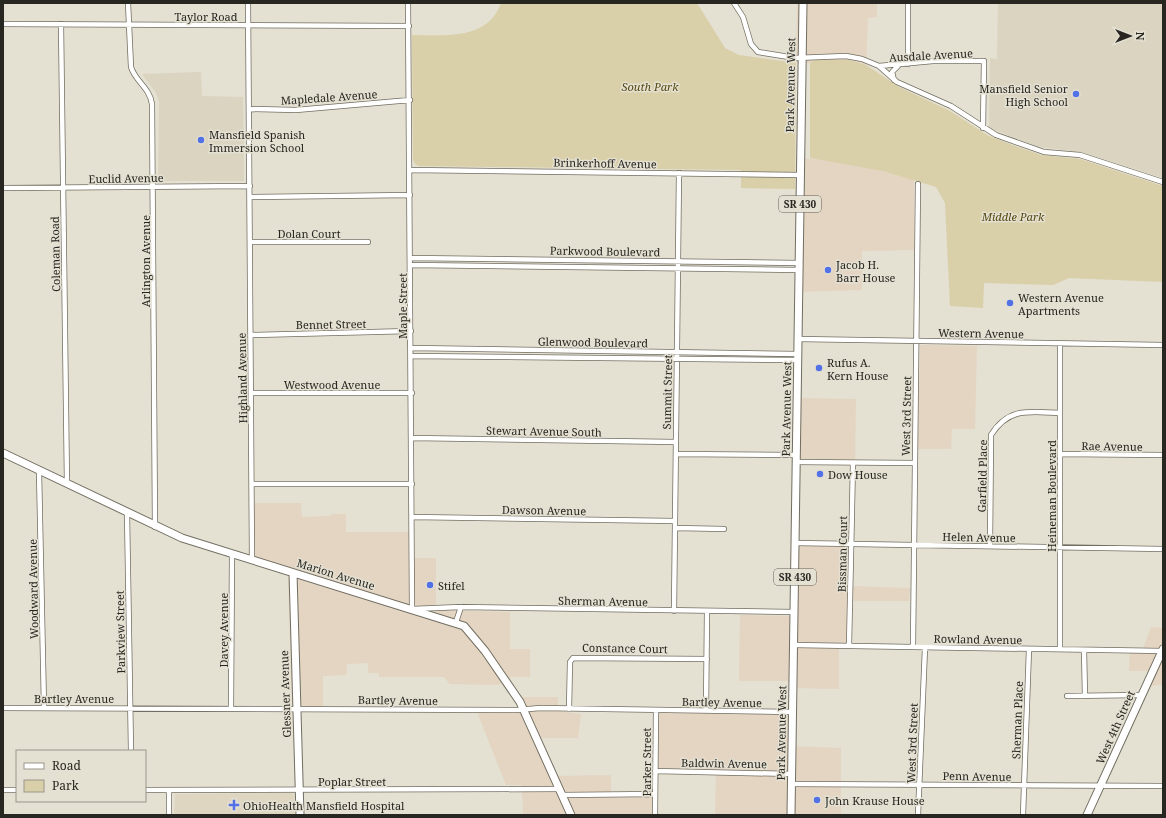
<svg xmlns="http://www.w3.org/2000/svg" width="1166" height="818" font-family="'Noto Serif',serif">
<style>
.commercial{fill:#e4d4c2}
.built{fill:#dad4c0}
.medical{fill:#dfd6c1}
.green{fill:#d9cfa8}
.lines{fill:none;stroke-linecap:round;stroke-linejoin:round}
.street-casing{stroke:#716e61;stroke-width:6}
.secondary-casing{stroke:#716e61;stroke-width:9}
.primary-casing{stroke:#716e61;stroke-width:9}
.street{stroke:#fff;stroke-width:4.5}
.secondary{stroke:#fff;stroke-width:7}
.primary{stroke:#fff;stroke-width:7}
.poi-dot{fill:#5271e6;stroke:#e4e0d2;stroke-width:1.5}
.labels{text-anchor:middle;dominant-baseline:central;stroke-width:3;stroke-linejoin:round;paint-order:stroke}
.shield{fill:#e4e0d2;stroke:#605e56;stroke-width:1}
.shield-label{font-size:10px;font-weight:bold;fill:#282621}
.street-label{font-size:11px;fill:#282621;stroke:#e4e0d2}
.park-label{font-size:11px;font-style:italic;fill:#564910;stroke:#e4e0d2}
.poi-label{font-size:11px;fill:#282621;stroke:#e4e0d2;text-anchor:start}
</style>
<rect width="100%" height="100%" fill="#e4e0d2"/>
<path class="commercial" d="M797,3H877V17L868,18L866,65L849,60H815L810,63H796Z
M796,158L828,160L883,171L914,180V250L862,251V290L795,292Z
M920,345L977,346L975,429H952L951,449H918Z
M794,398L856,399L855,461L793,460Z
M251,503H301L302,517L331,516V514H346V532H410V558H436V610L510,612V649H530V677H511L498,685L450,684L444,677H379V673H368V663L347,664L346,675L323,676V707L292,705L288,575L248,563Z
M791,540L849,542V586L910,588L909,601H848L847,648H839V689L792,688V681H739L740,615L791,616Z
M1151,627L1163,628V685L1143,686L1149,671H1129L1130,650L1142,651Z
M512,697H558V711L581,714L578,738H532L549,776L611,775V792H653V815H523L522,785H506L479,717L478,712H520Z
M658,713L791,714L790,746L841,748V814L850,815H715L716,770L657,768Z"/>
<path class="built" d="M998,3H1163V178L1081,152L1039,147L989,128L990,58L997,59Z
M201,72L202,96L243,97L244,181H158L159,102L156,93L142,74Z"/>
<path class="medical" d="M291,793L294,795L295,815H174L175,794Z"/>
<path class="green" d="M501,3H697L725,48L739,55L796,63L795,189L741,188V170L419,166L415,164L413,160L412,35C443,35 488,41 501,3Z
M815,60H849L866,65L899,87L950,111L987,135L1007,143L1041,155L1080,159L1163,186V282L1069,278L1053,285L984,283L983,308L950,306L945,203L936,187L883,171L810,158V63Z"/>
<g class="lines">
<g class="street-casing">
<path id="street" d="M128,3L131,67C135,81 150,88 152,104L155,527
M248,3L252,560
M408,3L412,609L461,607L794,612
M734,3L743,17L751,44L758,52L795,58L846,56L862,59L879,66L897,82L951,106L996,135L1044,152L1080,155L1163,182
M3,24L409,26
M61,24L67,484
M908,64V3
M879,66L933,61H984L983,128
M894,80L892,72L899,65
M249,109L296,110L410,100
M410,170L800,175
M3,188L250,186
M250,197L410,195
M250,242H368
M411,258L799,263
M411,265L799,270
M251,335L411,331
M798,339L1163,345
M1060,344V649
M412,348L798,354
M412,356L798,360
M251,393H412
M412,438L676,442
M676,454L797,455
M1060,454L1163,455
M796,462L915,463
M39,471L44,707
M252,484H412
M127,513L131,751
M412,517L675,521
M675,528L724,529
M795,543L1163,549
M990,546L991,435C1009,406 1031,412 1060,413
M674,611L679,173
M456,622L461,607
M794,645L1163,651
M849,646L853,463
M913,647L918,184
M1084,650L1085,696
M1067,696L1141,695
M231,707L232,554
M3,708L518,710L540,708L792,712
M569,709L570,662L573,658L707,659
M706,711L707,611
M655,771L792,774
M792,784L1163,786
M3,790H17
M145,790L560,789
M562,795L655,794
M169,815V790
M655,815L656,710
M918,815L925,648
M1023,815L1029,649"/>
</g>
<g class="secondary-casing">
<path id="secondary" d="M3,453L182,538L464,626L485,651L520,702L571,815
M293,573L300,815
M1087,815L1163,649"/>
</g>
<g class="primary-casing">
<path id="primary" d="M791,815L803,3"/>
</g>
<use href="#street" class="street"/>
<use href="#secondary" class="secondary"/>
<use href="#primary" class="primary"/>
</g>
<g class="poi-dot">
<circle cx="1076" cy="94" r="4"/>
<circle cx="201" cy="140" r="4"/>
<circle cx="828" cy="270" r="4"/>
<circle cx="1010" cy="303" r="4"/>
<circle cx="819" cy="368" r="4"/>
<circle cx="820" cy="474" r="4"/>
<circle cx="430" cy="585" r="4"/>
<circle cx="817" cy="800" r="4"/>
<path d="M232 799h4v4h4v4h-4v4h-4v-4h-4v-4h4z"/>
</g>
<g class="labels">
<g class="shield">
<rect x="779" y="196" width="42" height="16" rx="3"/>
<rect x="774" y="569" width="42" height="16" rx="3"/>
</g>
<g class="shield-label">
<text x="800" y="204">SR 430</text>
<text x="795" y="577">SR 430</text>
</g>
<g class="street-label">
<text x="206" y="16">Taylor Road</text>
<text transform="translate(931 55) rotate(-3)">Ausdale Avenue</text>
<text transform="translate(790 85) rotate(-89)">Park Avenue West</text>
<text transform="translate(329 97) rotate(-4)">Mapledale Avenue</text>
<text transform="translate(605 163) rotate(1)">Brinkerhoff Avenue</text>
<text transform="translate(126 178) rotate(-1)">Euclid Avenue</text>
<text x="309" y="233">Dolan Court</text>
<text transform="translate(605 251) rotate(1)">Parkwood Boulevard</text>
<text transform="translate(55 254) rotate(-91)">Coleman Road</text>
<text transform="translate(145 261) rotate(-90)">Arlington Avenue</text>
<text transform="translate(402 306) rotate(-90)">Maple Street</text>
<text transform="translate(331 324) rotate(-1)">Bennet Street</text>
<text transform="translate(981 333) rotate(1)">Western Avenue</text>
<text transform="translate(593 342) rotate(1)">Glenwood Boulevard</text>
<text transform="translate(242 378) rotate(-91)">Highland Avenue</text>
<text x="332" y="384">Westwood Avenue</text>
<text transform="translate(667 392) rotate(-89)">Summit Street</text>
<text transform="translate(786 409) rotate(-89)">Park Avenue West</text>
<text transform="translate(906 416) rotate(-89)">West 3rd Street</text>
<text transform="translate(544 431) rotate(1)">Stewart Avenue South</text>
<text transform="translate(1112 446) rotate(1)">Rae Avenue</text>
<text transform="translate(982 476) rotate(-89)">Garfield Place</text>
<text transform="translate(1051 496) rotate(-90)">Heineman Boulevard</text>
<text transform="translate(544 510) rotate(1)">Dawson Avenue</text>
<text transform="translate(979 537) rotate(1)">Helen Avenue</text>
<text transform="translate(842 554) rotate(-89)">Bissman Court</text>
<text transform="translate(336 574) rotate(17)">Marion Avenue</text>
<text transform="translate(33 589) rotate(-91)">Woodward Avenue</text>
<text transform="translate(603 601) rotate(1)">Sherman Avenue</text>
<text transform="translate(223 630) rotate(-90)">Davey Avenue</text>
<text transform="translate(120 632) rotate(-91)">Parkview Street</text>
<text transform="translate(978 639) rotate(1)">Rowland Avenue</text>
<text transform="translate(625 648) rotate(1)">Constance Court</text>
<text transform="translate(285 694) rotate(-92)">Glessner Avenue</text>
<text x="74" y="698">Bartley Avenue</text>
<text transform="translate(398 700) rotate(1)">Bartley Avenue</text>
<text transform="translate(722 702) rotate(1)">Bartley Avenue</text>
<text transform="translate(1017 720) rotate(-88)">Sherman Place</text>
<text transform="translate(1115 727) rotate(-66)">West 4th Street</text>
<text transform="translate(781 733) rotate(-89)">Park Avenue West</text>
<text transform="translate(912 743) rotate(-88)">West 3rd Street</text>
<text transform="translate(646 762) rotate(-90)">Parker Street</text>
<text transform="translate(724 763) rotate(1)">Baldwin Avenue</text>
<text transform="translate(977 776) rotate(1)">Penn Avenue</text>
<text x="352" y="781">Poplar Street</text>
</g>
<g class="park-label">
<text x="650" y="86">South Park</text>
<text x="1013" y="216">Middle Park</text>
</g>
<g class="poi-label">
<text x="1068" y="88" text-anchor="end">Mansfield Senior<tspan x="1068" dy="13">High School</tspan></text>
<text x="209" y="134">Mansfield Spanish<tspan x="209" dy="13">Immersion School</tspan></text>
<text x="836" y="264">Jacob H.<tspan x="836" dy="13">Barr House</tspan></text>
<text x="1018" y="297">Western Avenue<tspan x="1018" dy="13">Apartments</tspan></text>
<text x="827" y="362">Rufus A.<tspan x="827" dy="13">Kern House</tspan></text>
<text x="828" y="474">Dow House</text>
<text x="438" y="585">Stifel</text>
<text x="825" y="800">John Krause House</text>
<text x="243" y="805">OhioHealth Mansfield Hospital</text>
</g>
</g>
<rect width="1166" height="818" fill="none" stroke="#282621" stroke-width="8"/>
<rect x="16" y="750" width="130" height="52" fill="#e4e0d2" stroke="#99968b"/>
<rect x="24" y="763" width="20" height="6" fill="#ffffff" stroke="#99968b"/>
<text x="52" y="770" font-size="12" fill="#282621">Road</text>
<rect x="24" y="780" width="20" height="12" fill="#d9cfa8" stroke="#99968b"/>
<text x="52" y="790" font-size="12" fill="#282621">Park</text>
<g transform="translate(1130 36) rotate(90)" stroke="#e4e0d2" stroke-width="3" paint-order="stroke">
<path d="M0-3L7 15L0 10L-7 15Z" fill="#282621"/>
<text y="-6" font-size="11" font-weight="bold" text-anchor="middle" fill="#282621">N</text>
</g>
</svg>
